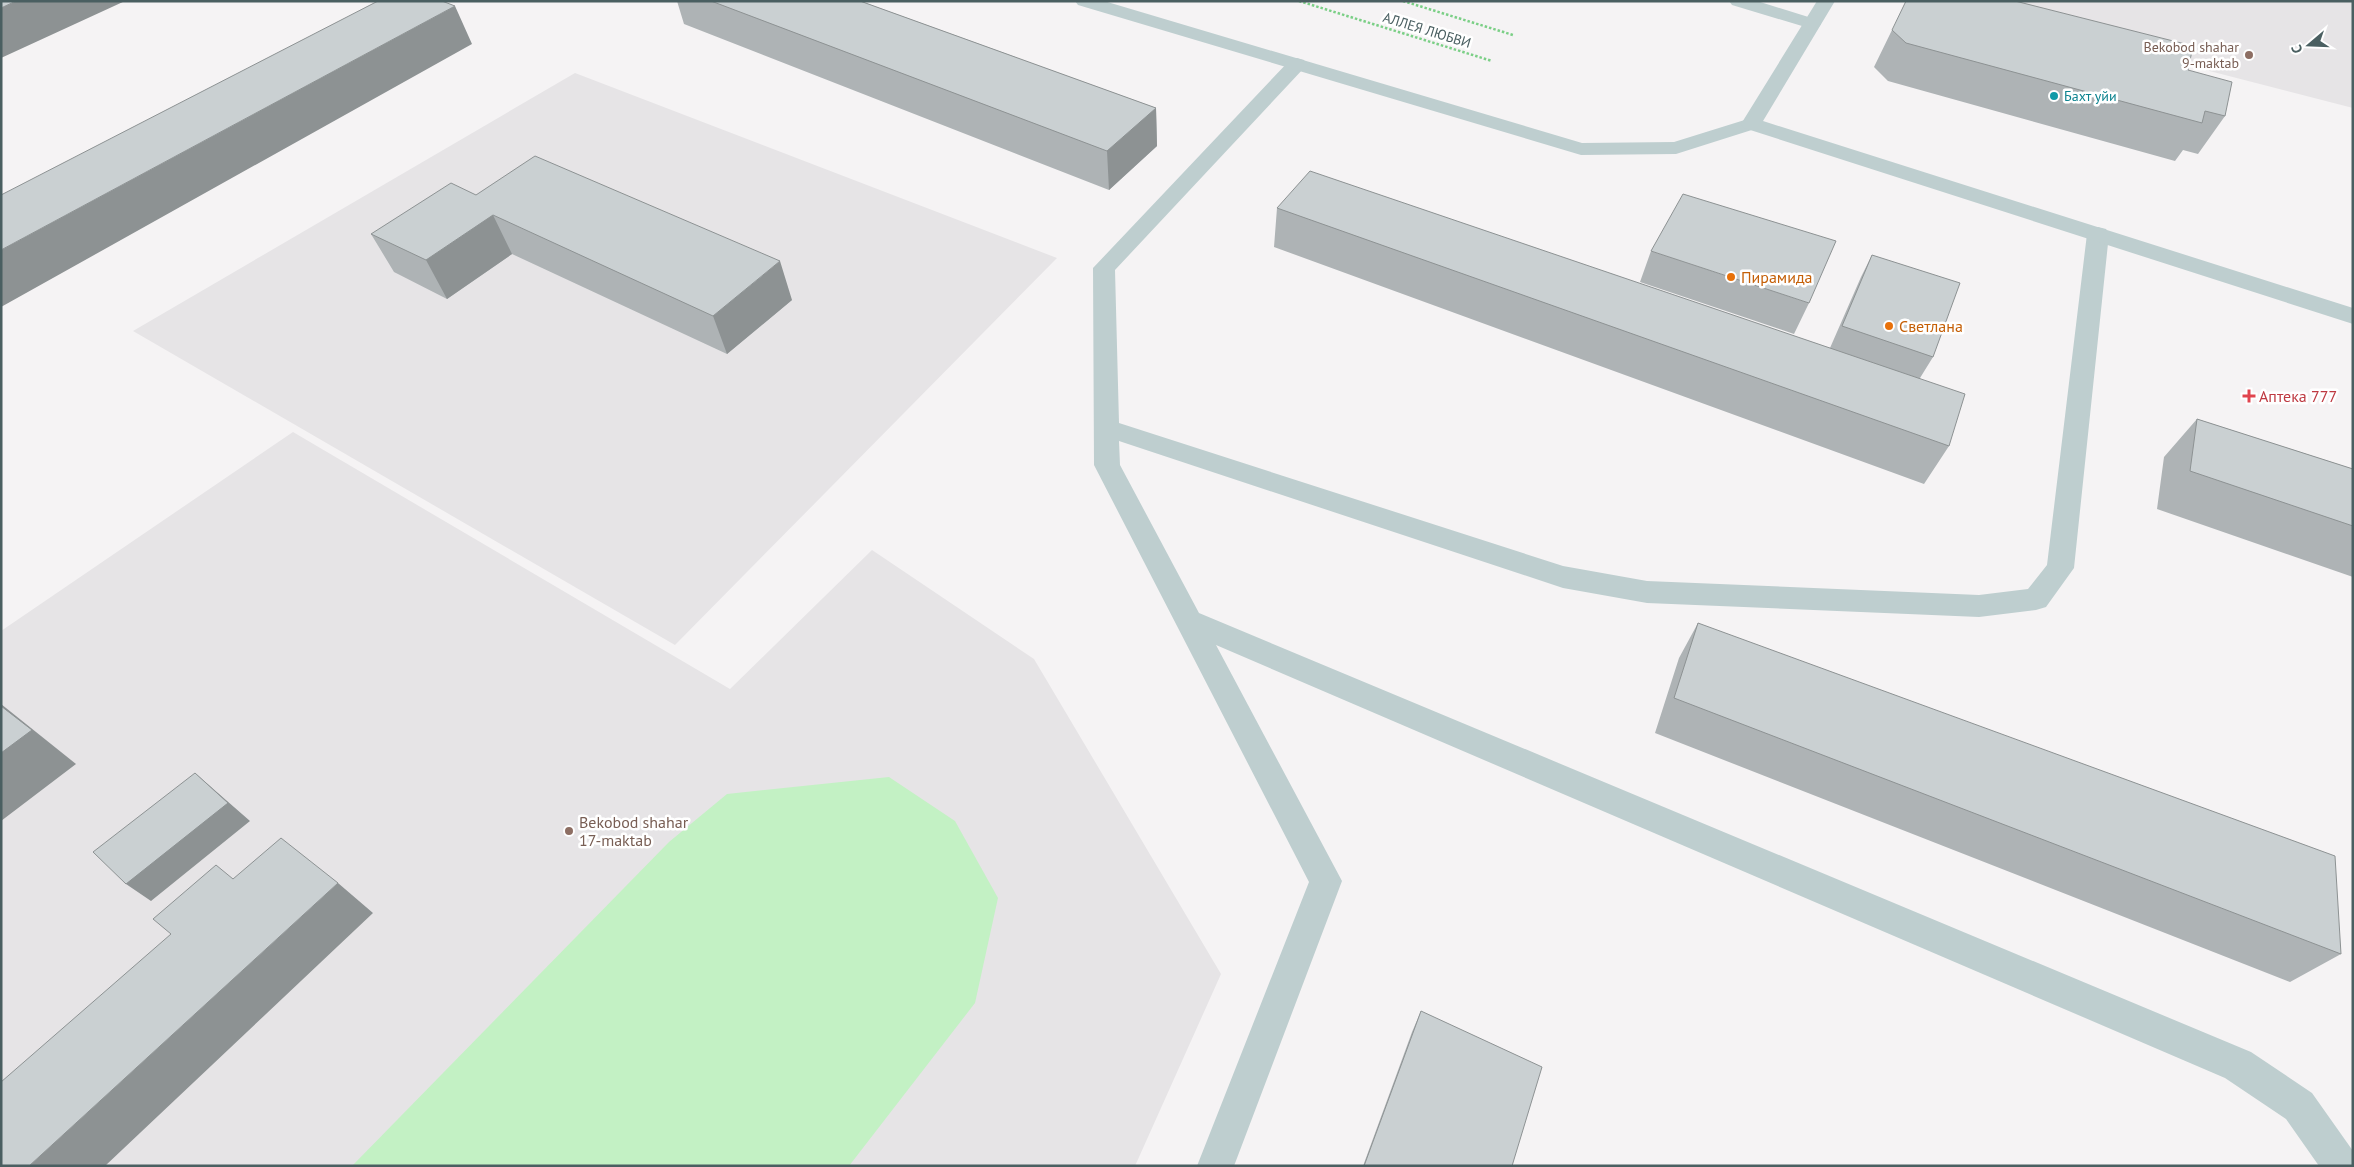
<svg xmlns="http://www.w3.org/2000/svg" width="2354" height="1167" font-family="'PT Sans',sans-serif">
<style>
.education{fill:#e6e4e6}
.green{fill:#c3f1c4}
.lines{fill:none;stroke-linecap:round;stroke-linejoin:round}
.path{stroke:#7bcf86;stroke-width:2.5;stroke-dasharray:2.5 2;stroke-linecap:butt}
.service{fill:#bececf;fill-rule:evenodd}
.minor{fill:#bececf;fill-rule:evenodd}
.tertiary{fill:#bececf;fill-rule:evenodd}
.wall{fill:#aeb3b5}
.shaded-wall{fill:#8d9293}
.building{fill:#cad0d2;stroke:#8d9293}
.education-dot{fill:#8d6e63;stroke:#fff;stroke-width:2}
.culture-dot{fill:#0f9aa8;stroke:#fff;stroke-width:2}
.food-dot{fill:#e8710a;stroke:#fff;stroke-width:2}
.health-dot{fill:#e0444e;stroke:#fff;stroke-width:2}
.labels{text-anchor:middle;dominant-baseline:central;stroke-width:5;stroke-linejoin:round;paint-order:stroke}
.far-street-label{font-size:14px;fill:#4a5f61;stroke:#fff}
.far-education-label{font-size:14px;fill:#785e54;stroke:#fff;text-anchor:end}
.far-culture-label{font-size:14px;fill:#0d838f;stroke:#fff;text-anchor:start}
.food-label{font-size:16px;fill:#c56008;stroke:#fff;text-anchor:start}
.health-label{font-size:16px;fill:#be3a42;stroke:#fff;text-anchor:start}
.education-label{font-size:16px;fill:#785e54;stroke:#fff;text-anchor:start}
</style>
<rect width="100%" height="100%" fill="#f5f3f4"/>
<path class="education" d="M1938,1H2353V108Z
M575,73L1057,258L675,645L133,331Z
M293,432L730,689L872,550L1034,659L1221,974L1135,1166H1V631Z"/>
<path class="green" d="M889,777L955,821L998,898L975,1003L849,1166H352L669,842L727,794Z"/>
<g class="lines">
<path class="path" d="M1299,1L1492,61
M1403,1L1513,35"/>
<path class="service" d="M1297,58L1304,60L1306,64L1304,68L1115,270L1119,423L1563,566L1647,581L1979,595L2028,589L2047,565L2087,234L2090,229L2098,227L2106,229L2109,234L2074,568L2046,607L2036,610L1979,617L1647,603L1563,588L1119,441L1120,465L1199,613L2251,1052L2312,1093L2353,1151V1166H2319L2286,1119L2225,1078L1216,645L1342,881L1234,1166H1197L1309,882L1094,465L1093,268L1290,60Z"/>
<path class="minor" d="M1075,1H1104L1582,143L1674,142L1751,118L1758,120L1761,124L1758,128L1676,154L1581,155L1078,5Z
M1729,1H1757L1818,20L1821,24L1818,28L1812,29L1732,5Z"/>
<path class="tertiary" d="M1817,1H1835L1763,121L2353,308V324L1744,128L1741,124Z"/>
</g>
<path class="wall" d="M677,1H860L1156,108L1157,146L1109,190L684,24Z
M1892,30L2188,70L2225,116L2198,154L2183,150L2175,161L1888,81L1874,67Z
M476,195L792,300L727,354L512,254L447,299L394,272L371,234Z
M1277,208L1830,348L1861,277L1872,255L1933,357L1920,378L1949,446L1924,484L1274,247Z
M1651,251L1809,303L1794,334L1640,282Z
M2197,419L2353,469V577L2157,509L2164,457Z
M1698,623L2341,954L2290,982L1655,733L1679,658Z
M1421,1011L1512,1166H1363L1412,1032Z"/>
<path class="shaded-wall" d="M16,1H125L1,58V8Z
M455,6L472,44L1,307V250Z
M1156,108L1157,146L1109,190L1107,151Z
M493,215L512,254L447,299L426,260Z
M780,261L792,300L727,354L713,316Z
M1,704L76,764L1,821Z
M195,773L250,821L151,901L126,884Z
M338,883L373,913L105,1166H29Z"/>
<path class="building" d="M1,1H16L1,8Z
M378,1H442L455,6L1,250V195Z
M711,1H860L1156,108L1107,151Z
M1906,1H2015L2193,46L2188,70L2232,82L2225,116L2205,111L2202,123L1906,43L1892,30Z
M535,156L780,261L713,316L493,215L426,260L371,234L451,183L476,195Z
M1310,171L1965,394L1949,446L1277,208Z
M1683,194L1836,241L1809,303L1651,251Z
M1872,255L1960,283L1933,357L1842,326Z
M2197,419L2353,469V526L2190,471Z
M1698,623L2335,856L2341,954L1674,698Z
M1,706L32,730L1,753Z
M195,773L228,803L126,884L93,852Z
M281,838L338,883L29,1166H1V1082L171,934L153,919L216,865L233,879Z
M1421,1011L1542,1067L1512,1166H1364Z"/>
<g class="education-dot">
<circle cx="2249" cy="55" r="5"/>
<circle cx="569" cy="831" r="5"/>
</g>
<circle class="culture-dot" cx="2054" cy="96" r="5"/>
<g class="food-dot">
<circle cx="1731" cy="277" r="5"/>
<circle cx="1889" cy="326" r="5"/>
</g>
<path class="health-dot" d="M2246.5 388.5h5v5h5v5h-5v5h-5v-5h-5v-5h5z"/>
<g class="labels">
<g class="far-street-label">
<text transform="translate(1427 30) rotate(17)">АЛЛЕЯ ЛЮБВИ</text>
</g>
<g class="far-education-label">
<text x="2239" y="47">Bekobod shahar<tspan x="2239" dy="16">9-maktab</tspan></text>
</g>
<g class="far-culture-label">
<text x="2064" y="96">Бахт уйи</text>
</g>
<g class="food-label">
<text x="1741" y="277">Пирамида</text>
<text x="1899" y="326">Светлана</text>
</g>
<g class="health-label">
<text x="2259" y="396">Аптека 777</text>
</g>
<g class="education-label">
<text x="579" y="822">Bekobod shahar<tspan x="579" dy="18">17-maktab</tspan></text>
</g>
</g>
<rect width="2354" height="1167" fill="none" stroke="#4a5f61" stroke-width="5"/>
<g transform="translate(2309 45) rotate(251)" stroke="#ffffff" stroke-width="4" paint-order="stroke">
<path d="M0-4L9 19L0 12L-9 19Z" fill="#4a5f61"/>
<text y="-8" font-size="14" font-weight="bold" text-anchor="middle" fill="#4a5f61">С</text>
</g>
</svg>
